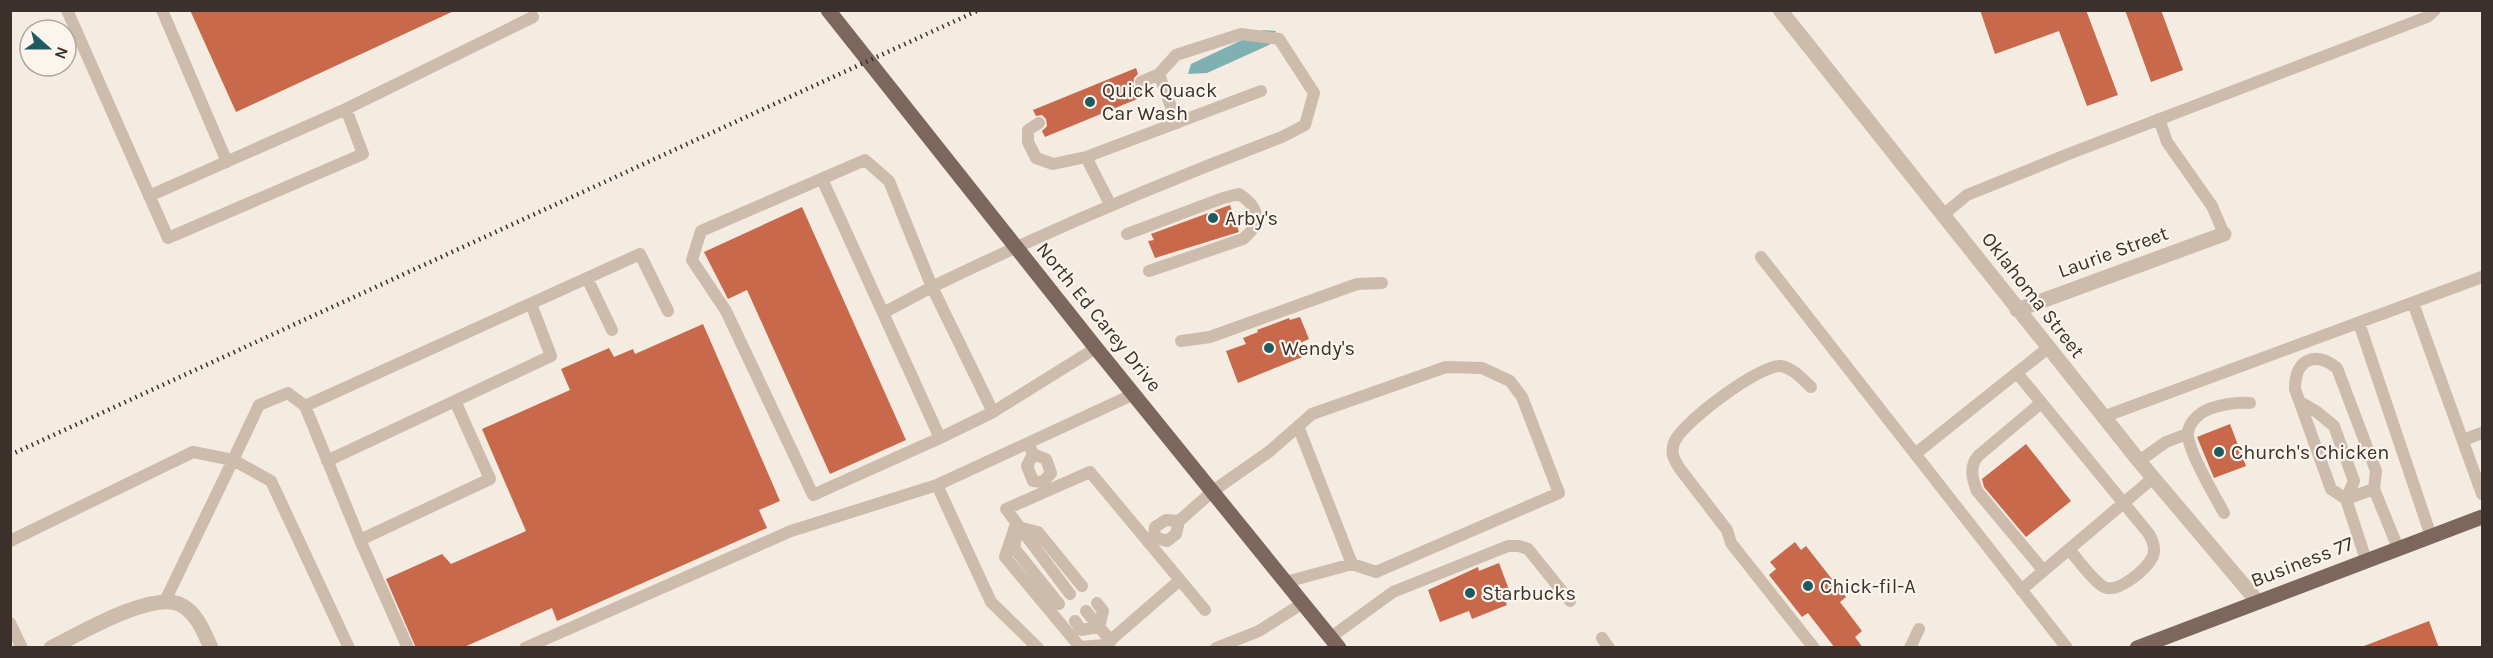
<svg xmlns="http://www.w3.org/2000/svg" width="2493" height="658" font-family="Karla,sans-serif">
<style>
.water{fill:#7fb0b2}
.building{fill:#c8694b}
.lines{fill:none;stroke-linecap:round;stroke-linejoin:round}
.lane{stroke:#cdbbac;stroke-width:12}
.street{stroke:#cdbbac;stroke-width:15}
.primary{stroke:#7d675c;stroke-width:15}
.rail{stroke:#3b302b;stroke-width:4.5;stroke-dasharray:1.5 4.5;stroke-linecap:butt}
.poi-dot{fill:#1f5a5e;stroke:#fbf5ee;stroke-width:2}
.labels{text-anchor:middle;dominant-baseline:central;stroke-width:4.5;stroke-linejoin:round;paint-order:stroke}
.poi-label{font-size:20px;fill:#3b302b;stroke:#fbf5ee;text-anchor:start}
.street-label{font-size:20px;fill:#3b302b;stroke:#fbf5ee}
</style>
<rect width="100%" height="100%" fill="#f4ebe1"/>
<path class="water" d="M1263,30L1276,31L1274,39L1269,45L1207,73L1188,74L1191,64Z"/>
<path class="building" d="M190,10H456L236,112Z
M1980,10H2086L2118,95L2087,106L2059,31L1995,54Z
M2125,10H2161L2183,70L2151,82Z
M1136,68L1138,74L1134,78L1133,85L1137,89H1145L1147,95L1045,137L1042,131L1047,126L1046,119L1042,115L1036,116L1033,110Z
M1230,205L1239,232L1155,258L1148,241L1154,240L1151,234Z
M802,207L906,440L830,474L747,290L728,299L704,252Z
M1300,317L1309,339L1300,343L1305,356L1238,383L1226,351L1246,344L1243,338L1258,332L1257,330L1289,318L1290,320Z
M703,324L780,501L759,510L767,528L557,621L552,608L462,648H416L386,579L442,554L451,564L526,531L482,429L570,390L561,369L609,348L614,357L633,349L635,354Z
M2230,424L2246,466L2214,478L2197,437Z
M2026,444L2071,501L2026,537L1984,487L1982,479Z
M1795,542L1801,550L1806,546L1846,597L1840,602L1862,631L1855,637L1863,648H1835L1808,613L1802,617L1769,575L1776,569L1770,562Z
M1499,563L1511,595L1504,598L1507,605L1472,619L1469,611L1440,622L1428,590L1478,567L1479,571Z
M2429,621L2439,648H2365L2364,646Z"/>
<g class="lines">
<path class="lane" d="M67,10L168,238L363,154L346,109L533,17
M162,10L227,162
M1159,74L1177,123
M2159,119L2167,142L2212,206L2224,234
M1039,123L1028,130V142L1036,158L1053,164L1086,157L1261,91
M1086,157L1110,204
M822,179L940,438
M149,196L346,109
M1943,215L1967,195L2071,153L2427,17L2435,10
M1127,234L1223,198L1239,194C1259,207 1263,223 1243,239L1149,271
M1761,257L2067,648
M587,278L612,330
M2413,303L2482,494
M883,313L932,287L993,412
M2359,323L2431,536
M1181,341L1210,337L1357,284L1382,283
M1096,348L993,412L940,438L813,495L726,311L692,260L701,231L865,160L889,181L932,287C1047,231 1163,182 1282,137L1305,125L1314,93L1279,39L1241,34L1176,55L1159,74L1141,82
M2017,373L2149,534C2153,541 2156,548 2153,556C2147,569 2118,594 2104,587C2094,582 2077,559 2069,549
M1811,387C1802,379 1793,368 1781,366C1760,364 1680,424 1674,443C1670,454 1675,461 1680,469L1727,530L1731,543L1814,648
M2300,402L2317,412L2334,426L2354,481L2346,499
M2041,403L1978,456C1969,467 1972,478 1977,491L2043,570
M305,406L640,254L668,311
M2103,417L2482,277
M1298,426L1352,564
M2463,440L2482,433
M1028,443L1033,454L1027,466L1033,481L1043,482
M1033,454L1046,459L1051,473L1043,482
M1915,454L2048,348
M327,461L551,356L531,304
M2139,461L2166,442L2187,434
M937,485L991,602L1038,648
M2346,499L2374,489
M2224,513C2216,498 2186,448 2188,433C2189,422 2199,413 2209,409C2223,404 2235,402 2250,403
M1016,524L1005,557L1080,647L1105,645L1180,580
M1018,527L1038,532L1082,586
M1016,537L1014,548L1059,604
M1154,537L1167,541L1176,534L1179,521L1213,491L1270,451L1312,414L1446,367L1482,368L1510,381L1522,397L1559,493L1376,572L1352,564L1286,582
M360,540L490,479L455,401
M10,541L193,452L233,460L259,405L288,393L305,406L360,540L408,648
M1148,542L1154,537L1155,527L1166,520L1179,521
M2366,560L2346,499L2331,489L2295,389C2295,360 2314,350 2337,368L2376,471L2374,489L2398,548
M2021,590L2153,478
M1070,594L1006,509L1090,472L1205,610
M165,601L233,460L271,481L349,648
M1097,603L1103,611L1099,627
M1086,611L1099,627
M1075,621L1081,630L1099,627L1111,641
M10,623L22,648
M1331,637L1393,592L1508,546H1519L1528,549L1570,601
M1602,638L1609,648
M525,648L791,531L937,485L1134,394
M1216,648L1259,631L1303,603
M1910,648L1919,629"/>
<path class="street" d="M1780,10L2139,461L2257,601
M2017,310L2224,234
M51,648C79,634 150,592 179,604C196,611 204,632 211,648"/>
<path class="primary" d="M828,10L1096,348L1339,648
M2137,648L2482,517"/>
<path class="rail" d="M10,455L979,10"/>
</g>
<g class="poi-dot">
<circle cx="1090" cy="102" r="6"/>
<circle cx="1213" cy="218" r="6"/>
<circle cx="1269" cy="348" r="6"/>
<circle cx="2219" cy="452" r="6"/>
<circle cx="1808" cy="586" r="6"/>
<circle cx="1470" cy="593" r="6"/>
</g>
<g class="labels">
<g class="poi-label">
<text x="1102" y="90">Quick Quack<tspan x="1102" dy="23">Car Wash</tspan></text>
<text x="1225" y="218">Arby's</text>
<text x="1281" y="348">Wendy's</text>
<text x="2231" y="452">Church's Chicken</text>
<text x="1820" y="586">Chick-fil-A</text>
<text x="1482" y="593">Starbucks</text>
</g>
<g class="street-label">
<text transform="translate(2113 252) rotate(-20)">Laurie Street</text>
<text transform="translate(2033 295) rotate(52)">Oklahoma Street</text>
<text transform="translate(1099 317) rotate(51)">North Ed Carey Drive</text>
<text transform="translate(2302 562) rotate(-21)">Business 77</text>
</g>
</g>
<rect width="2493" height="658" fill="none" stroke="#3b302b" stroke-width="24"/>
<g transform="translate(48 48) rotate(111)"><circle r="28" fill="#fbf5ee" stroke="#aea6a0" stroke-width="1.5"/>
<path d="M0-4.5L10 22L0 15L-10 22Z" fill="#1f5a5e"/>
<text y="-9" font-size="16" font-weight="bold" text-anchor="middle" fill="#3b302b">N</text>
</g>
</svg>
